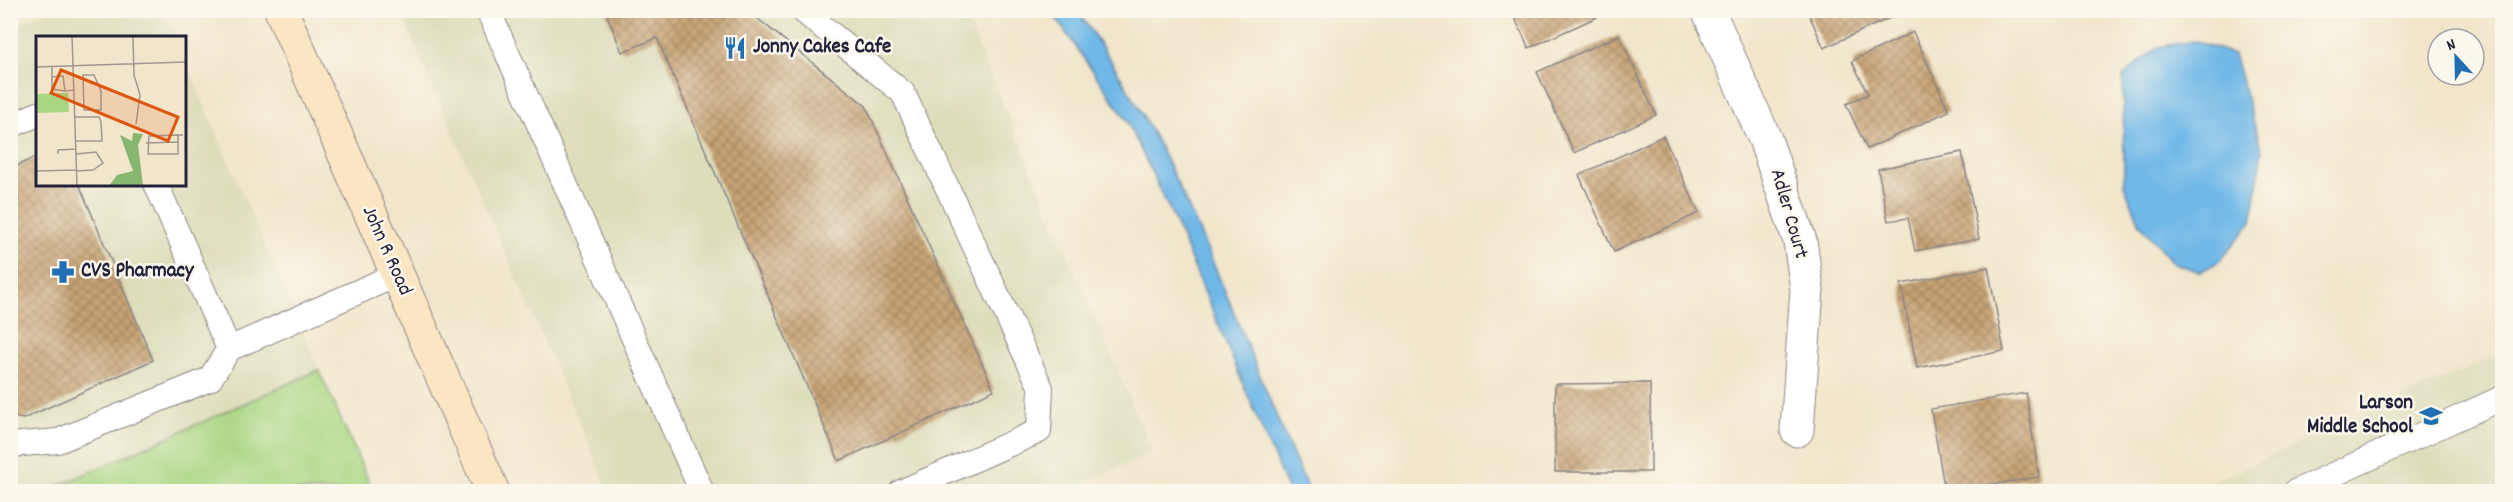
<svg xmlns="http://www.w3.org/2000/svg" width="2513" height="502" font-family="Dekko,sans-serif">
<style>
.built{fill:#deddbb}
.grass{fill:#a9d682;stroke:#667c5e;stroke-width:1.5}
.water{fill:#6fb8e7;stroke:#486d91;stroke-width:1.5}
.building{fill:url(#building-cross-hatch)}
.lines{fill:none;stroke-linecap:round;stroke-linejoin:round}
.service-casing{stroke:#8a8483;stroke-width:26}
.minor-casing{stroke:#8a8483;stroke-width:35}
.secondary-casing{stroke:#8a8483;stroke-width:35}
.service{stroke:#fff;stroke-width:24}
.minor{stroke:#fff;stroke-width:33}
.secondary{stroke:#fbe6c4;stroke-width:33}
.labels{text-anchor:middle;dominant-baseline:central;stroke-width:5;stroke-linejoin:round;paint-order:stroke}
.poi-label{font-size:21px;font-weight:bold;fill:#22223b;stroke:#fbf7ec;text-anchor:start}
.street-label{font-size:21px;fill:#22223b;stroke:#fbf7ec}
.inset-road{fill:none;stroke:#9e9891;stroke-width:1.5}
.view{fill:#de560e;fill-opacity:0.15;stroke:#de560e;stroke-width:3}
.inset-edge{fill:none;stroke:#22223b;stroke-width:3}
</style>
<defs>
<pattern id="building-cross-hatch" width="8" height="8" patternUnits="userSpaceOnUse" patternTransform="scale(1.5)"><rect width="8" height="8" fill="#c7a374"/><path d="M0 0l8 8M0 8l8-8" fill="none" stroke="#a18460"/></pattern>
</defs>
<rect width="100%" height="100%" fill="#fbf7ec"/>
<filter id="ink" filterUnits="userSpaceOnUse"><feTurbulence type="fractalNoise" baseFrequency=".0167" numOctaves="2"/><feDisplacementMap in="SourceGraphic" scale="12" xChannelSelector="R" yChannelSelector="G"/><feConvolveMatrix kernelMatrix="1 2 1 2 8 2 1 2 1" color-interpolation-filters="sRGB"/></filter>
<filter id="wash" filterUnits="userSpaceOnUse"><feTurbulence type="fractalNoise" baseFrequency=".008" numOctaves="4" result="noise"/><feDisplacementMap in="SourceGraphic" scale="24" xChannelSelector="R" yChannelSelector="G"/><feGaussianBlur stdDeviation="1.35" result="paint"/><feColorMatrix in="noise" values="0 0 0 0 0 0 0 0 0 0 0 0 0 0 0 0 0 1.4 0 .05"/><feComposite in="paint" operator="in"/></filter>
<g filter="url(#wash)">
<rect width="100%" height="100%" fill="#f1e6cb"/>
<path class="built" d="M48,11H163L175,37L38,38V184H184L185,60L319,370L47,491H11L10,27Z
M400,11H963L1153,453L1063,491H609Z
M2502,353V491L2190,492L2218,479Z"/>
<path class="grass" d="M319,370L373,491H47Z"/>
<path class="water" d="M1051,11H1077C1183,155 1236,330 1309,491H1288L1173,217L1126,119Z
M2194,41L2234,54L2262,151L2252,222L2220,261L2200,272L2172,262L2140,224L2124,185L2123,76L2158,47Z"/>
<g id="blocks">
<path class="building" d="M605,10H747L866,106L994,390L839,461L657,38L622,52Z
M1511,10H1594L1597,17L1529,48Z
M1807,10H1907L1824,48Z
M1913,32L1949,111L1867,149L1846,104L1868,94L1852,61Z
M1619,35L1656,115L1574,153L1537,72Z
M1663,136L1699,213L1614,252L1579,175Z
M1962,152L1979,239L1915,251L1908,218L1888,221L1878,169Z
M38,156V184H79L153,360L23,419L10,416V169Z
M1988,267L2004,351L1917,368L1901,284Z
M1650,383L1651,472H1555V384Z
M2026,393L2039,477L1945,492L1931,409Z"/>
</g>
</g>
<g filter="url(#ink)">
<use href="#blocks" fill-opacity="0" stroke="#8a8483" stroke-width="1.5"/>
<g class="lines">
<g class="service-casing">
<path id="service" d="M488,10L702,492
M802,10L903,93L1041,388L1039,431L901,492
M10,126L38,114
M156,184L229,349L396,275
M10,445L58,441L210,379L229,349
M2295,492L2502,398"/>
</g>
<g class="minor-casing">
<path id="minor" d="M1708,10L1765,139L1800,241L1807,289L1797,430"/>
</g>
<g class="secondary-casing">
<path id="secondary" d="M281,10L493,492"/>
</g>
<use href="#service" class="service"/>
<use href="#minor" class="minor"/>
<use href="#secondary" class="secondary"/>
</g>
</g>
<defs>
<g id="restaurant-bare" transform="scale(1.8)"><path d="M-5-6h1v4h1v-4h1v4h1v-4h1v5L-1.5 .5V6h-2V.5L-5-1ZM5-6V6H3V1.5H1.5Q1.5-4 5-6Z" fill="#1f6fb2" stroke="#fbf7ec" stroke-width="2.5" paint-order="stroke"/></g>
<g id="pharmacy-bare" transform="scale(1.8)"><path d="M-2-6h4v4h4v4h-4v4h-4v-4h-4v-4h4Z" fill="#1f6fb2" stroke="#fbf7ec" stroke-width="2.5" paint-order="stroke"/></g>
<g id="school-bare" transform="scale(1.8)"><path d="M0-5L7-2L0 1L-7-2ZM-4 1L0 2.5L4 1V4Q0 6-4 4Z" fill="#1f6fb2" stroke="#fbf7ec" stroke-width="2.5" paint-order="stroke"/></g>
</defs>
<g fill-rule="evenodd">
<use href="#restaurant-bare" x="735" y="48"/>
<use href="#pharmacy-bare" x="63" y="272"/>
<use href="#school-bare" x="2431" y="416"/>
</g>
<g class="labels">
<g class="poi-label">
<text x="753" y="48">Jonny Cakes Cafe</text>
<text x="81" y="272">CVS Pharmacy</text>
<text x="2413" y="404" text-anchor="end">Larson<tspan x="2413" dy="24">Middle School</tspan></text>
</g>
<g class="street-label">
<text transform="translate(1788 214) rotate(74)">Adler Court</text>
<text transform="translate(386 251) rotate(66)">John R Road</text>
</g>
</g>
<g transform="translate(36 36)">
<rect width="150" height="150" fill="#f1e6cb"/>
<path d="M32,57L33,76L0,77V58Z" fill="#a9d682"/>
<path d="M97,97L107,98L102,109L107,150H73L81,139L97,135L84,99L96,105Z" fill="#86b770"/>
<path class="inset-road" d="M36,0L41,150M97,0L98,39L104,59L100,88M16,30V53L29,55M0,31L150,26M47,39H58L65,55V74H48ZM16,41L27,40L29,55L38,54M39,81H63L65,86L66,105H39M142,99V118H112L113,100L142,99H147M110,107L142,106M22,118V114L40,113M40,118L60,116L67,127L57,134L40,135M0,135L40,134"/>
<path class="view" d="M25,34L142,81L132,105L15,57Z"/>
<rect width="150" height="150" class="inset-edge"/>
</g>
<rect width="2513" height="502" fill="none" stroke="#fbf7ec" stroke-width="36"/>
<g transform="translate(2456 57) rotate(338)"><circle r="28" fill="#fbf7ec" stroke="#a4a2a5" stroke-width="1.5"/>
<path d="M0-4.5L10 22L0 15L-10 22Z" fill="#1f6fb2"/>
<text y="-9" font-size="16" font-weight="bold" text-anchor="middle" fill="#22223b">N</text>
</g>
</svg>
